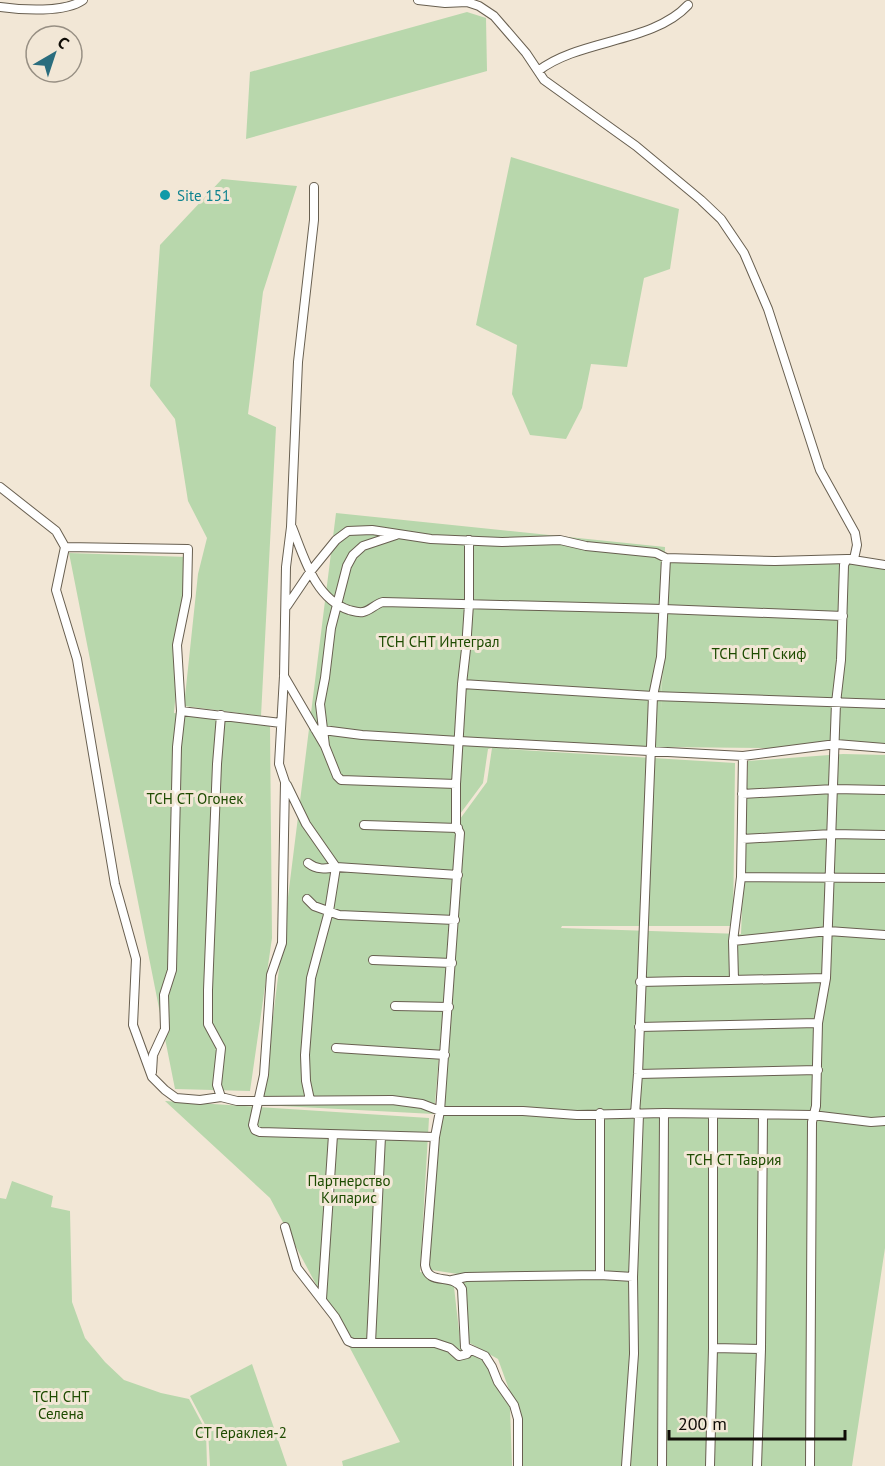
<svg xmlns="http://www.w3.org/2000/svg" width="885" height="1466" font-family="'PT Sans',sans-serif">
<style>
.green{fill:#b8d7ac;fill-rule:evenodd}
.lines{fill:none;stroke-linecap:round;stroke-linejoin:round}
.minor-casing{stroke:#685f50;stroke-width:10}
.minor{stroke:#fff;stroke-width:8}
.culture-dot{fill:#0f9aa8;stroke:#f2e7d6;stroke-width:2}
.labels{text-anchor:middle;dominant-baseline:central;stroke-width:6;stroke-linejoin:round;paint-order:stroke}
.culture-label{font-size:15px;fill:#0d838f;stroke:#f2e7d6;text-anchor:start}
.park-label{font-size:15px;fill:#1d4b00;stroke:#f2e7d6}
</style>
<rect width="100%" height="100%" fill="#f2e7d6"/>
<path class="green" d="M467,12L486,18L487,71L246,139L250,72Z
M511,157L679,209L670,269L644,278L627,367L591,364L582,408L566,439L530,435L512,394L517,345L476,325Z
M222,179L297,186L263,292L248,414L276,427L261,716L184,706L198,574L207,538L188,501L175,419L150,386L160,245Z
M336,513L665,547L661,710L667,555L885,562V749L660,747L659,755L505,749L735,763L733,926H562L561,928L741,934L748,761L843,754L885,755V1248L852,1466H516L515,1406L498,1359L466,1341L458,1274L425,1269L457,851L434,1114L262,1105ZM492,748L487,782L460,819V814L483,783L488,749Z
M69,553L188,557L174,713L270,726L272,938L250,1091L175,1089Z
M165,1101L429,1118L420,1272L453,1278L460,1340L492,1361L510,1408L512,1466H343L342,1461L400,1442L270,1198Z
M12,1181L53,1196L51,1207L70,1211L72,1302L85,1338L105,1362L124,1380L161,1393L189,1399L206,1431L207,1466H0V1198L6,1199Z
M252,1364L287,1466H210L208,1430L190,1396Z"/>
<g class="lines">
<g class="minor-casing">
<path id="minor" d="M418,0L445,3L467,2L479,6L494,16L526,53L544,80L636,146L701,200L721,219L744,253L768,309L820,470L855,533L857,545L854,559H847L844,565L841,660L836,703L826,978L818,1023L816,1106L812,1122L810,1466
M0,7C22,10 65,13 83,0
M538,71C579,39 653,43 688,5
M314,187V220L298,362L291,527L286,567L284,676L279,764L285,782L282,943L271,975L264,1075L253,1125L255,1130L260,1132L435,1137
M0,487L56,531L65,547L56,590L77,659L115,884L136,959L133,1025L152,1077L165,1090L176,1098L200,1100L221,1097L237,1101L392,1100L422,1104L440,1111H523L577,1115L664,1113L812,1115L871,1122L885,1121
M292,527C304,557 315,599 349,610C353,611 358,613 363,612C370,611 375,604 383,602L663,609L843,616
M65,547L188,549L187,596L177,645L181,711L177,747L172,970L164,995L165,1029L153,1055L152,1072
M287,606L310,572L336,540L348,531L372,530L431,539L502,542L560,540L586,546L656,553L666,558L775,561L847,559L885,565
M284,676L325,746L337,776L341,780L456,784
M462,684L653,696L885,704
M181,711L281,723
M221,715L217,764L208,990V1024L221,1048L217,1085L221,1097
M315,729L362,735L459,741L743,756L836,744L885,748
M325,746L320,704L325,678L331,628L347,566L353,555L363,546L396,535
M287,785L306,824L336,867L329,911L311,978L305,1055L306,1081L310,1100
M742,794L834,789L885,790
M364,825L458,828
M742,839L832,834L885,835
M308,863C317,870 325,869 336,867L458,875
M741,877L885,878
M307,899L314,906L339,915L455,920
M733,941L828,931L885,935
M373,960L452,963
M734,980L733,941L741,877L743,756
M640,982L826,978
M395,1006L449,1007
M639,1027L818,1023
M336,1048L445,1055
M638,1074L818,1070
M635,1114L638,1074L653,696L661,657L666,558
M285,1227L297,1268L335,1317L348,1341L353,1343H435L450,1348L459,1356L467,1354L469,1350L465,1347L462,1289C453,1272 428,1287 425,1265L435,1137L440,1111L460,833L456,826V784L462,684L466,649L469,604V540
M600,1275V1113
M452,1280L466,1277L600,1275L633,1277
M322,1299L333,1135
M371,1343L381,1136
M465,1347L485,1356L492,1367L498,1382L514,1405L518,1419V1466
M713,1348L761,1349
M626,1466L634,1354L633,1277L639,1114
M662,1466L664,1113
M710,1466L713,1348V1114
M757,1466L761,1349L763,1116"/>
</g>
<use href="#minor" class="minor"/>
</g>
<circle class="culture-dot" cx="165" cy="195" r="6"/>
<g class="labels">
<g class="culture-label">
<text x="177" y="195">Site 151</text>
</g>
<g class="park-label">
<text x="439" y="641">ТСН СНТ Интеграл</text>
<text x="759" y="653">ТСН СНТ Скиф</text>
<text x="195" y="798">ТСН СТ Огонек</text>
<text x="734" y="1159">ТСН СТ Таврия</text>
<text x="349" y="1180">Партнерство<tspan x="349" dy="17">Кипарис</tspan></text>
<text x="61" y="1396">ТСН СНТ<tspan x="61" dy="17">Селена</tspan></text>
<text x="241" y="1432">СТ Гераклея-2</text>
</g>
</g>
<g transform="translate(54 54) rotate(39)"><circle r="28" fill="#f2e7d6" stroke="#978f83" stroke-width="1.5"/>
<path d="M0-4.5L10 22L0 15L-10 22Z" fill="#2a6d7e"/>
<text y="-9" font-size="16" font-weight="bold" text-anchor="middle" fill="#0f0c06">С</text>
</g>
<path d="M669 1430v9h176v-9" fill="none" stroke="#0f0c06" stroke-width="3"/>
<text x="678" y="1430" font-size="18" fill="#0f0c06" stroke="#f2e7d6" stroke-width="4.5" paint-order="stroke">200 m</text>
</svg>
